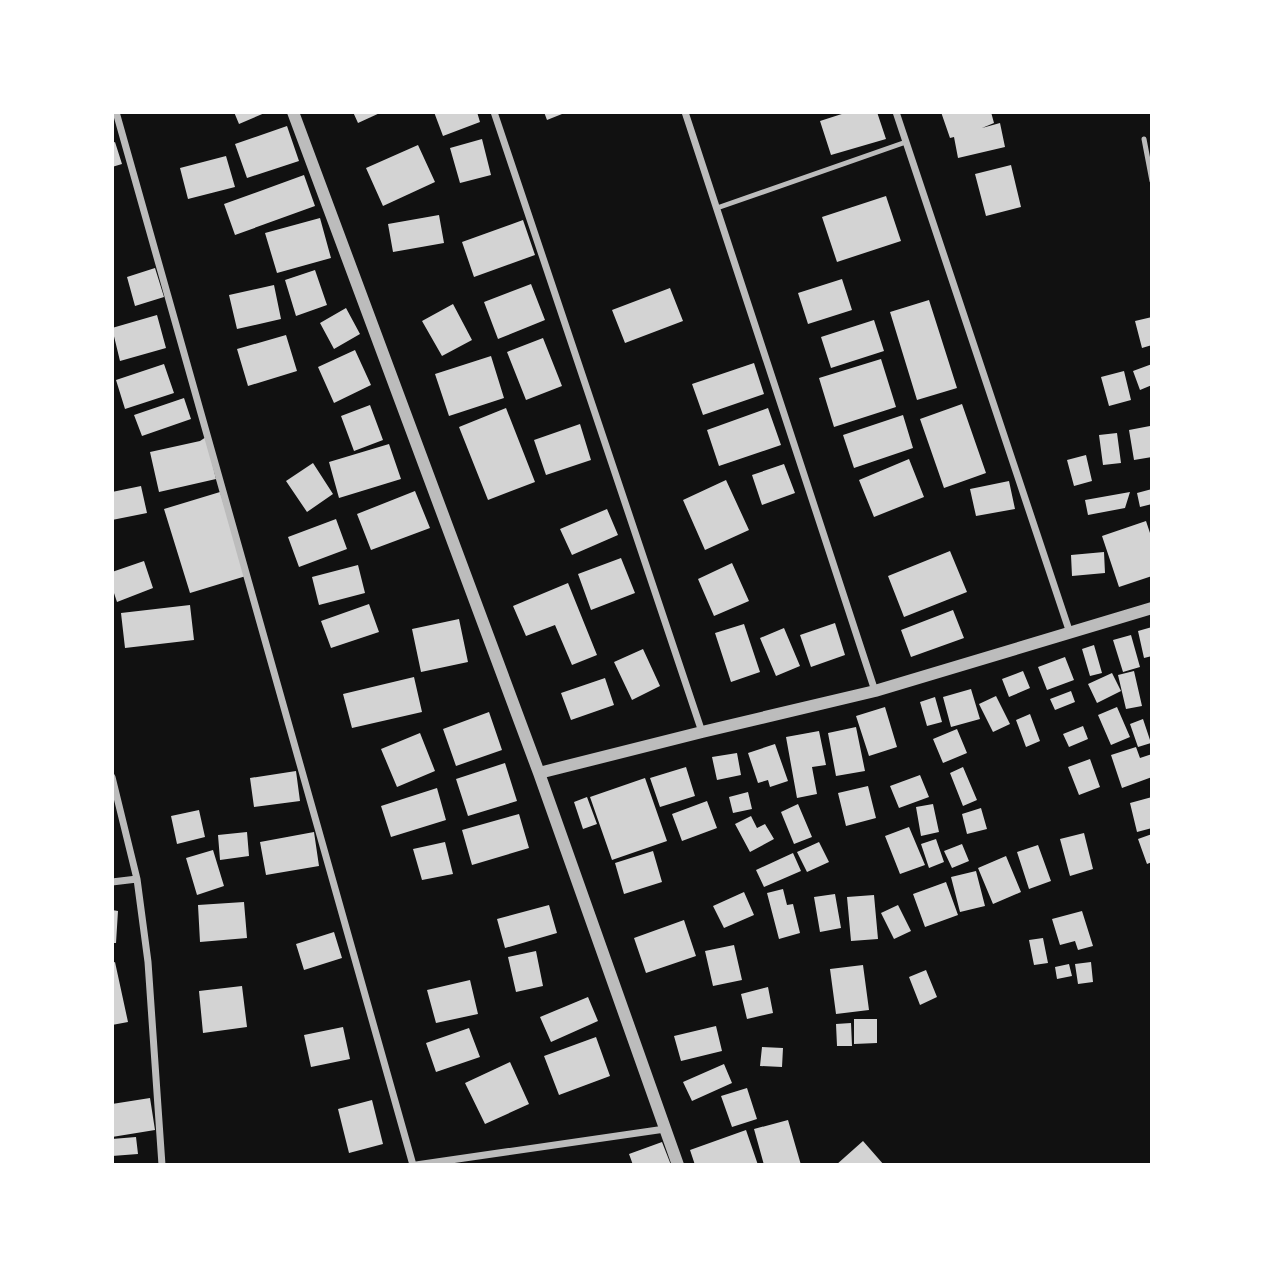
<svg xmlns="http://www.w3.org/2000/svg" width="1264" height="1277" font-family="Poppins,sans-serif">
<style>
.building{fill:#d3d3d3}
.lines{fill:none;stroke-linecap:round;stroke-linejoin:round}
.service{stroke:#bcbcbc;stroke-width:5}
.minor{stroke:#bcbcbc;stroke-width:7}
.tertiary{stroke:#bcbcbc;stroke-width:12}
</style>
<rect width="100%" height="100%" fill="#111"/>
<path class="building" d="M234,112H267L239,124Z
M353,112H382L358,123Z
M434,112H477L480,122L443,136Z
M544,112H567L547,120Z
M848,112H877L886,139L831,155L820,121Z
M941,112H991L994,123L982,128L1000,123L1005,147L958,158L954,137L950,138Z
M287,126L299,161L247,178L235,144Z
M482,139L491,175L460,183L450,148Z
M115,142L122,164L112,167V143Z
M418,145L435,182L383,206L366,168Z
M226,156L235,187L188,199L180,168Z
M1011,165L1021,207L986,216L975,174Z
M304,175L315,206L235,235L224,204Z
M886,196L901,241L837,262L822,217Z
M439,215L444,243L393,252L388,224Z
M320,218L331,258L277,273L265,233Z
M523,220L535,255L474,277L462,242Z
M155,268L164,297L135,306L127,277Z
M315,270L327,305L296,316L285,280Z
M842,279L852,310L808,324L798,293Z
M531,284L545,320L498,339L484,302Z
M274,285L281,319L237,329L229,295Z
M670,288L683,321L625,343L612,310Z
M929,300L957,388L917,400L890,312Z
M453,304L472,340L442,356L422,321Z
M346,308L360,334L334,349L320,323Z
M157,315L166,348L120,361L112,328Z
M1152,317V345L1142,348L1135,321Z
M874,320L884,351L831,368L821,337Z
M286,335L297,371L248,386L237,349Z
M543,338L562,386L526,400L507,352Z
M355,350L371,385L334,403L318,367Z
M491,356L504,398L449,416L435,374Z
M881,359L896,407L834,427L819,378Z
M754,363L764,394L703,415L692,384Z
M164,364L174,393L125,409L116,380Z
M1152,364V385L1140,390L1133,371Z
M1124,371L1131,400L1109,406L1101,377Z
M184,398L191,419L142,436L134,415Z
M962,404L986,473L944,488L920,419Z
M370,405L383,440L354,451L341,416Z
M506,408L535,482L488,500L459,427Z
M768,408L781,445L719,466L707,430Z
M903,415L913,448L854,468L843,435Z
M580,424L591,460L546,475L534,440Z
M1150,426L1152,457L1134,460L1129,430Z
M1117,433L1121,463L1103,465L1099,435Z
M206,437L216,479L159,492L150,452L200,441Z
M389,444L401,479L339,498L329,462Z
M1086,455L1092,481L1074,486L1067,460Z
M909,459L924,497L874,517L859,480Z
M313,463L333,494L307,512L286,481Z
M784,464L795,493L762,505L752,475Z
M726,480L749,530L705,550L683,500Z
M1009,481L1015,509L976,516L970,489Z
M141,486L147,513L112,520V492Z
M1152,489V504L1140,507L1137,493Z
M415,491L430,528L371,550L357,514Z
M220,492L246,576L190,593L164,509Z
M1130,492L1125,508L1088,515L1085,500Z
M607,509L618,535L572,555L560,529Z
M336,519L347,549L299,567L288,537Z
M1146,521L1152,539V576L1119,587L1102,536Z
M950,551L967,592L904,617L888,576Z
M1104,552L1105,573L1072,576L1071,555Z
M621,558L635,593L591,610L578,574Z
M144,561L153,588L117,602L112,587V572Z
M732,563L749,601L714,616L698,579Z
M358,565L365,593L319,605L312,577Z
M568,583L597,655L572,665L555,625L526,636L513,606Z
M369,604L379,632L331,648L321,621Z
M190,605L194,640L125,648L121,613Z
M953,610L964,638L911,657L901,630Z
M459,619L468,662L421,672L412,629Z
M835,623L845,655L811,667L800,635Z
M744,624L760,672L731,682L715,633Z
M1152,627V656L1144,658L1138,631Z
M784,628L800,666L776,676L760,638Z
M1131,635L1140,667L1123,672L1113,640Z
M1094,645L1102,673L1090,676L1082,649Z
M643,649L660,686L632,700L614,662Z
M1065,657L1074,680L1047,690L1038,667Z
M1023,671L1030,688L1009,697L1002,679Z
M1134,671L1142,706L1126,709L1118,675Z
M1112,673L1121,691L1097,703L1088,684Z
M414,677L422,712L352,728L343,694Z
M605,678L614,705L571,720L561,693Z
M971,689L980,719L951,727L943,697Z
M1071,691L1075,702L1055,710L1050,699Z
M996,696L1010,724L993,732L979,704Z
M935,697L942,722L927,726L920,702Z
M885,707L897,747L869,756L856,716Z
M1117,707L1130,737L1111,745L1098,715Z
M489,712L502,750L456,766L443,729Z
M1030,714L1040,741L1026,747L1016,720Z
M1143,719L1151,743L1138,747L1130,724Z
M1083,726L1088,739L1069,747L1063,734Z
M856,727L865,771L836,776L828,733Z
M957,729L967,753L943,763L933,739Z
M819,731L826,765L812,767L817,794L797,798L786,737Z
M420,733L435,771L397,787L381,749Z
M775,744L788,781L770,787L768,780L758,783L748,753Z
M1136,747L1140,758L1152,754V777L1122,788L1111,755Z
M737,753L741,775L717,780L712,757Z
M1090,759L1100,787L1079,795L1068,767Z
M505,763L517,801L468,816L456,779Z
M686,767L695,796L660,807L650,778Z
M963,767L977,800L963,806L950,773Z
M296,771L300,801L254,807L250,778Z
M920,775L929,797L899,808L890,786Z
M645,778L667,841L612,860L590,797Z
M868,786L876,818L846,826L838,793Z
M437,788L446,820L391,837L381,806Z
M748,792L752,809L733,813L729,797Z
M587,797L597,824L583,829L574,802Z
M1152,797V828L1137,832L1130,803Z
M707,801L717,828L682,841L672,814Z
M798,804L812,837L794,844L781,812Z
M933,804L939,832L921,836L916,807Z
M981,808L987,829L967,834L962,814Z
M199,810L205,837L177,844L171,816Z
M519,814L529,848L472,865L462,830Z
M751,816L757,828L765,824L774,839L750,852L735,824Z
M909,827L925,865L900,874L885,836Z
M247,832L249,856L220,860L218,835Z
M314,832L319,866L266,875L260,842Z
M1084,833L1093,869L1070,876L1060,839Z
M1152,834V862L1147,864L1138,839Z
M936,839L944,862L929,868L921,844Z
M445,842L453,874L422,880L413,849Z
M819,842L829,862L807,872L797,852Z
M962,844L969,861L952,868L944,851Z
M1038,845L1051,881L1029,889L1017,852Z
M213,850L224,886L197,895L186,858Z
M653,851L662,882L624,894L615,863Z
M793,853L801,871L764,887L756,870Z
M1006,856L1021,892L993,904L978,868Z
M976,871L985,906L960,912L951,877Z
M946,882L958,915L925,927L913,894Z
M783,889L787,905L793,904L800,933L779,939L767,893Z
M744,892L754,915L724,928L713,906Z
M835,894L841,928L820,932L814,897Z
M874,895L878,939L851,941L847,897Z
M244,902L247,938L200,942L198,905Z
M549,905L557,933L505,948L497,919Z
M898,905L911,931L894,939L881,913Z
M112,910L118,911L116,943H112Z
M1082,911L1093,946L1078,950L1075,941L1060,945L1052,919Z
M684,920L696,956L646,973L634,938Z
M334,932L342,958L304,970L296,944Z
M1043,938L1048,963L1034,965L1029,940Z
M734,945L742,980L713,986L705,951Z
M536,951L543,986L516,992L508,957Z
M115,962L128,1022L112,1025V963Z
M1091,962L1093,982L1078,984L1075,964Z
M1069,964L1072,976L1057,979L1055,967Z
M863,965L869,1010L836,1014L830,969Z
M926,970L937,997L920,1005L909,977Z
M470,980L478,1014L436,1023L427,990Z
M242,986L247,1027L203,1033L199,991Z
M768,987L773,1013L747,1019L741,994Z
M588,997L598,1021L551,1042L540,1017Z
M854,1019H877V1043L854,1044Z
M851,1023L852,1046H837L836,1024Z
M716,1026L722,1051L681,1061L674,1036Z
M343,1027L350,1059L311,1067L304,1035Z
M469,1028L480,1057L436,1072L426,1043Z
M596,1037L610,1076L559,1095L544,1056Z
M762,1047L783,1048L782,1067L760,1066Z
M510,1062L529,1104L485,1124L465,1083Z
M724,1064L732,1083L692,1101L683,1082Z
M747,1088L757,1119L732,1127L721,1096Z
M150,1098L155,1130L112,1137V1104Z
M372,1100L383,1144L349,1153L338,1109Z
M788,1120L801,1165H764L754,1129Z
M746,1130L758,1165H695L690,1150Z
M136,1137L138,1154L112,1156V1139Z
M863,1141L884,1165H836Z
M662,1142L671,1165H633L629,1154Z"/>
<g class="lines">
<path class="service" d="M1144,139L1152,181
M717,208L906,142"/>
<path class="minor" d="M116,112L413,1165
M494,112L702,732
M685,112L875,691
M896,112L1070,633
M112,777L137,879L148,962L162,1165
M112,882L137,879
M416,1165L665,1129"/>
<path class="tertiary" d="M293,112L539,773L678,1165
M539,773L702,732L875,691L1152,608"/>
</g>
<rect width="1264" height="1277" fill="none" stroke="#ffffff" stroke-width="228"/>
</svg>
